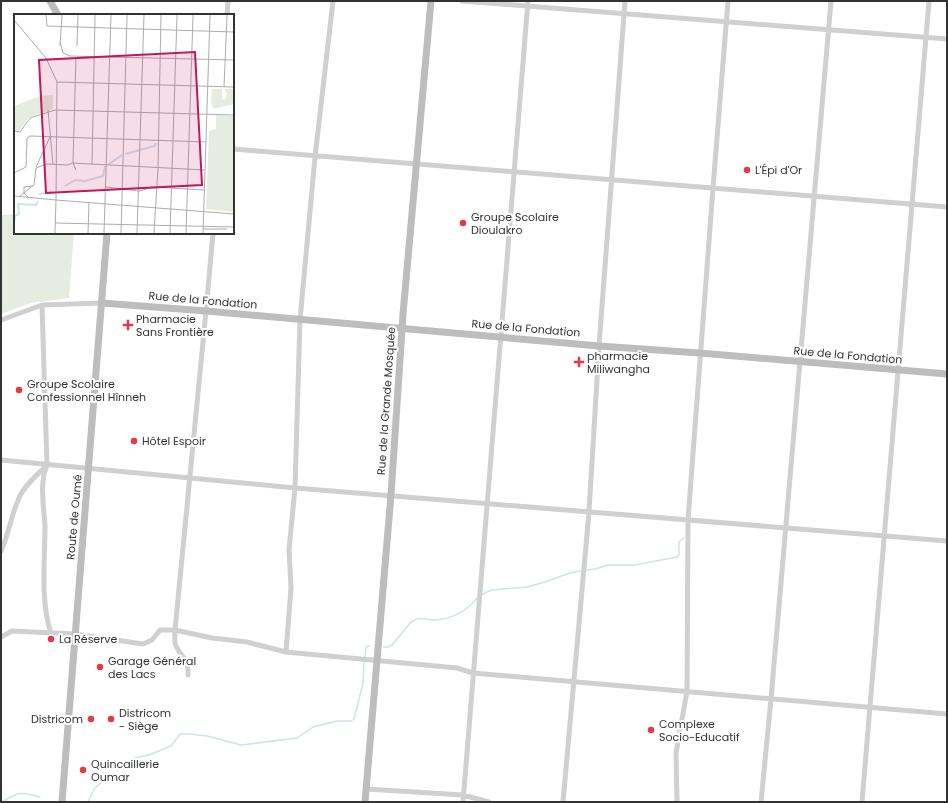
<svg xmlns="http://www.w3.org/2000/svg" width="948" height="803" font-family="Poppins,sans-serif">
<style>
.green{fill:#e6ecdf}
.lines{fill:none;stroke-linecap:round;stroke-linejoin:round}
.stream{stroke:#cfe2ee;stroke-width:1.5}
.street{stroke:#d0d0d0;stroke-width:5}
.secondary{stroke:#bdbdbd;stroke-width:7}
.poi-dot{fill:#e63946;stroke:#fff;stroke-width:1.5}
.labels{text-anchor:middle;dominant-baseline:central;stroke-width:4;stroke-linejoin:round;paint-order:stroke}
.poi-label{font-size:11px;fill:#333;stroke:#fff;text-anchor:start}
.street-label{font-size:11px;fill:#333;stroke:#fff}
.inset-river{fill:none;stroke:#cfe2ee;stroke-width:2}
.inset-road{fill:none;stroke:#adadad;stroke-width:1}
.view{fill:#c2185b;fill-opacity:0.15;stroke:#c2185b;stroke-width:2}
.inset-edge{fill:none;stroke:#333;stroke-width:2}
</style>
<rect width="100%" height="100%" fill="#fff"/>
<path class="green" d="M15,214V233H74L69,298L31,303L1,314V215Z"/>
<g class="lines">
<path class="stream" d="M585,570L595,569L608,565H635L677,557L679,554V542L684,538
M481,595L491,590L527,587L545,582L570,573L581,571
M384,647H388L392,645L411,622C422,615 426,621 436,620C449,619 462,613 472,604C474,602 476,599 478,597
M365,657L366,647L369,646
M120,768L135,758L149,755L171,746L180,734H190L207,736L241,745L297,738L313,727L337,721H351L354,719L363,683L364,661
M2,802C19,791 22,792 40,797
M88,802L94,789L110,775"/>
<path class="street" d="M462,1L947,39
M227,15L228,1
M233,149L947,207
M42,305L47,465C39,484 44,506 45,526C45,560 40,601 51,633
M1,320L42,305L102,303
M1,460L295,488L947,541
M1,551C9,534 11,515 19,498C24,486 36,476 45,467
M1,637L12,631L75,634L143,644L152,640L160,630H175L212,638L247,642L286,652L457,668L473,673L947,714
M286,652L291,588L289,550L295,488L300,320L315,157L333,1
M188,675C189,658 182,659 176,646C174,642 175,635 175,630L206,311L213,233
M366,789L463,795L489,802
M463,802L528,1
M563,802L589,512L599,346L625,1
M677,802L676,753L687,691L688,520L713,188L728,1
M761,802L771,699L831,1
M862,802L929,1"/>
<path class="secondary" d="M50,1L58,15
M102,303L206,311L599,346L700,353L947,374
M62,802L107,233
M365,802L391,495L403,314L431,1"/>
</g>
<g class="poi-dot">
<circle cx="747" cy="170" r="4"/>
<circle cx="463" cy="223" r="4"/>
<path d="M126 319h4v4h4v4h-4v4h-4v-4h-4v-4h4z"/>
<path d="M577 356h4v4h4v4h-4v4h-4v-4h-4v-4h4z"/>
<circle cx="19" cy="390" r="4"/>
<circle cx="134" cy="441" r="4"/>
<circle cx="51" cy="639" r="4"/>
<circle cx="100" cy="667" r="4"/>
<circle cx="91" cy="719" r="4"/>
<circle cx="111" cy="719" r="4"/>
<circle cx="651" cy="730" r="4"/>
<circle cx="83" cy="770" r="4"/>
</g>
<g class="labels">
<g class="poi-label">
<text x="755" y="170">L'Épi d'Or</text>
<text x="471" y="217">Groupe Scolaire<tspan x="471" dy="13">Dioulakro</tspan></text>
<text x="136" y="319">Pharmacie<tspan x="136" dy="13">Sans Frontière</tspan></text>
<text x="587" y="356">pharmacie<tspan x="587" dy="13">Miliwangha</tspan></text>
<text x="27" y="384">Groupe Scolaire<tspan x="27" dy="13">Confessionnel Hînneh</tspan></text>
<text x="142" y="441">Hôtel Espoir</text>
<text x="59" y="639">La Réserve</text>
<text x="108" y="661">Garage Général<tspan x="108" dy="13">des Lacs</tspan></text>
<text x="119" y="713">Districom<tspan x="119" dy="13">- Siège</tspan></text>
<text x="83" y="719" text-anchor="end">Districom</text>
<text x="659" y="724">Complexe<tspan x="659" dy="13">Socio-Educatif</tspan></text>
<text x="91" y="764">Quincaillerie<tspan x="91" dy="13">Oumar</tspan></text>
</g>
<g class="street-label">
<text transform="translate(203 300) rotate(5)">Rue de la Fondation</text>
<text transform="translate(526 328) rotate(5)">Rue de la Fondation</text>
<text transform="translate(848 355) rotate(5)">Rue de la Fondation</text>
<text transform="translate(386 401) rotate(-86)">Rue de la Grande Mosquée</text>
<text transform="translate(74 517) rotate(-85)">Route de Oumé</text>
</g>
</g>
<g transform="translate(14 14)">
<rect width="220" height="220" fill="#fff"/>
<path d="M198,75H208V85L211,86L213,79L210,75H220V90L200,95L197,89ZM39,81V95L14,104L6,116L0,117V92L26,82ZM202,101L220,102V198L192,195L195,117L202,115Z" fill="#e6ecdf"/>
<path class="inset-river" d="M111,140L141,132L142,129M95,150L108,141M51,172L61,166L71,167L89,162L91,152M25,180L38,178M0,208L1,202L5,200L4,190L22,191L24,187"/>
<path class="inset-road" d="M32,1L33,12L220,18M0,6L32,44L43,68L42,186L220,200M46,28L49,39L56,42L220,46M46,32L48,1M63,32L64,1M43,68L220,73M210,73L213,1M34,96L39,150M0,117L6,118L16,104L41,96L220,101M78,151L81,1M22,153L36,123M62,156L59,149L62,43M0,159L12,153L13,124L16,122L192,128M92,173L125,177L139,173L190,176M0,182L42,186L41,219M6,182L20,171L22,154L32,150L54,151L58,149L191,156M14,183L10,179V173L19,172M41,209L220,213M189,215H213M74,219L75,189M90,219L97,1M107,219L113,1M123,219L130,1M140,219L144,154L147,1M156,219L163,1M172,219L179,1M189,219L196,1"/>
<path class="view" d="M181,38L188,171L32,179L25,46Z"/>
<rect width="220" height="220" class="inset-edge"/>
</g>
<rect width="948" height="803" fill="none" stroke="#333333" stroke-width="4"/>
</svg>
